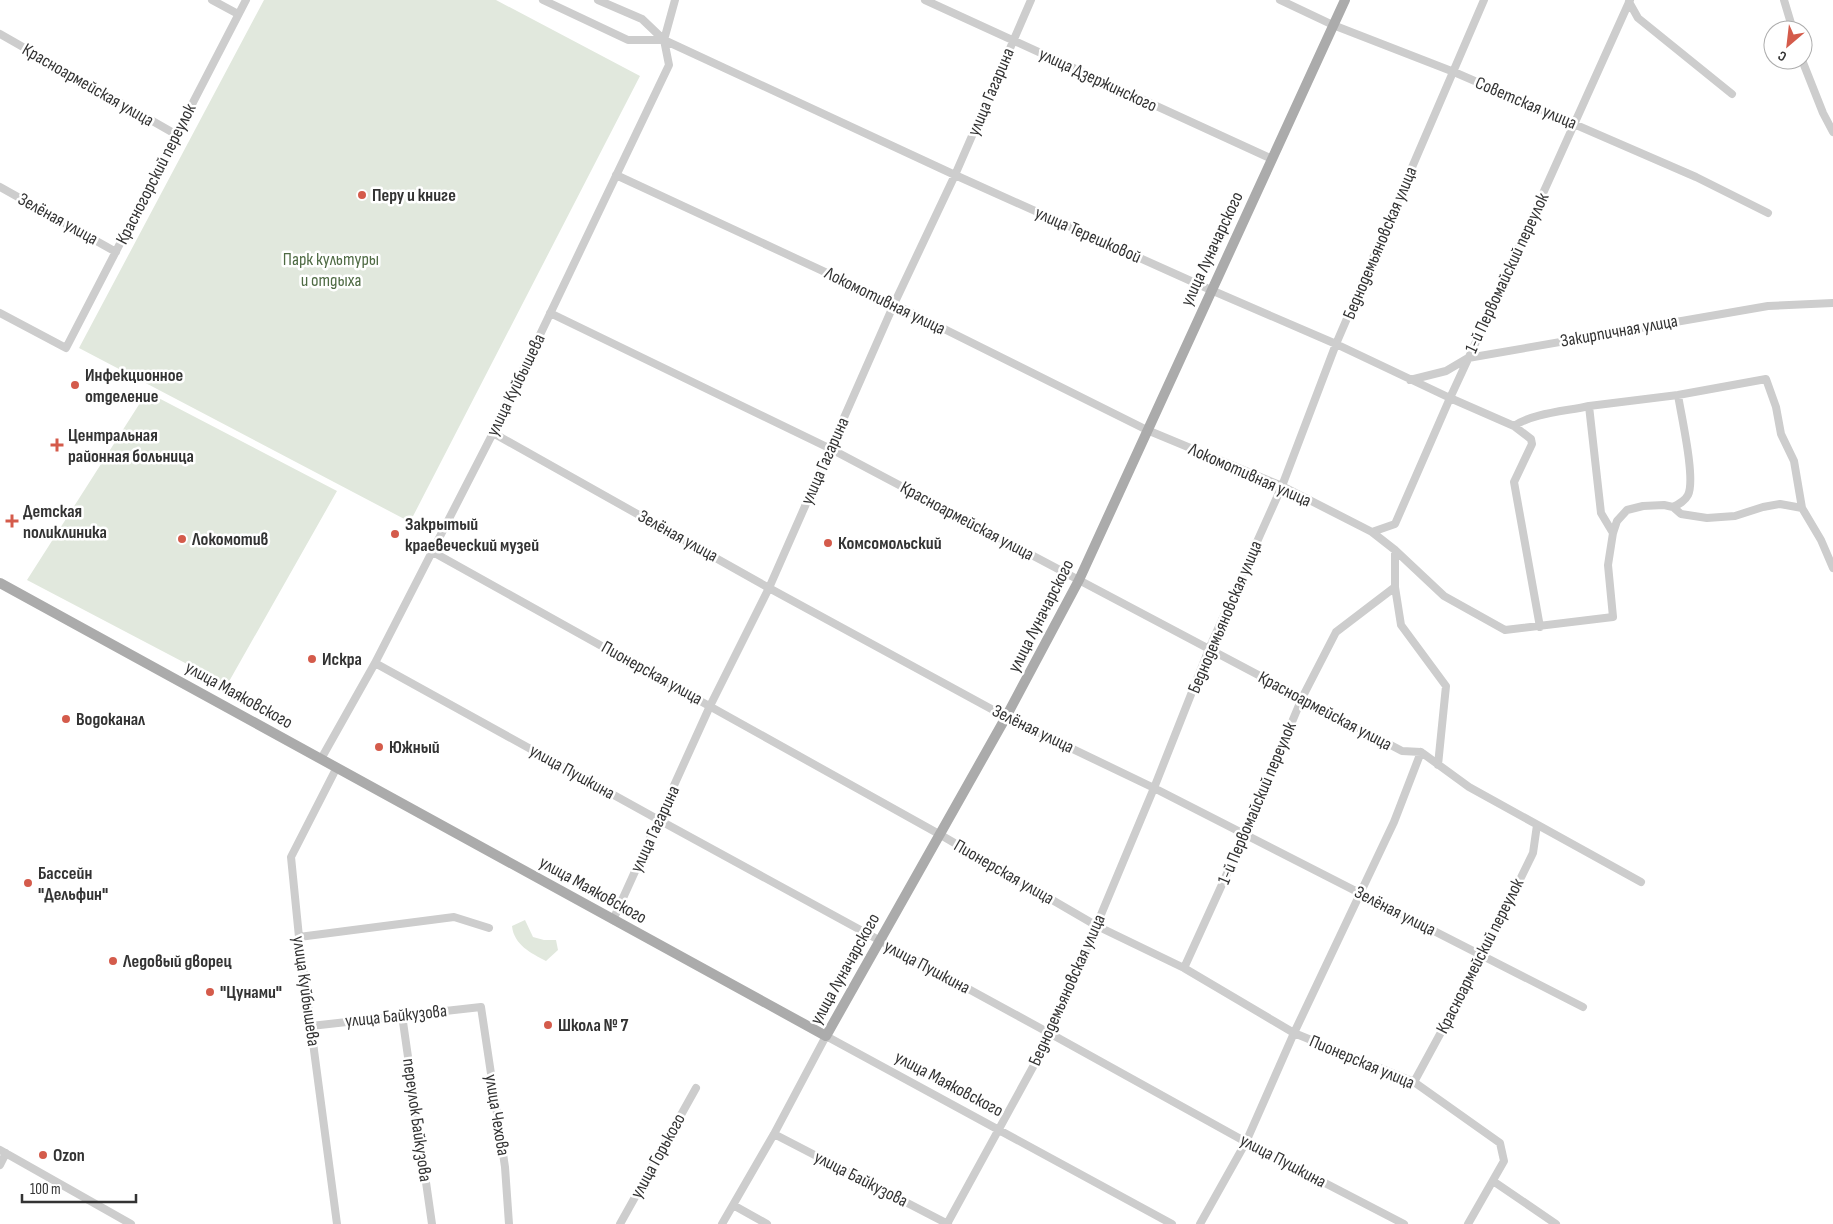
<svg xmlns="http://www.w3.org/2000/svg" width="1833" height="1224" font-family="'Sofia Sans Condensed',sans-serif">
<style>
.green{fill:#e1e8dd}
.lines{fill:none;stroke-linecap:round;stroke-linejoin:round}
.minor{stroke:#cdcdcd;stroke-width:8}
.major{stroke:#ababab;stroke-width:10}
.poi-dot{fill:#d45b4b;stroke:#fff;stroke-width:2}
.labels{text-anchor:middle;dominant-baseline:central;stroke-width:5;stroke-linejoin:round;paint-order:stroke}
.street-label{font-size:18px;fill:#333;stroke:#fff}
.poi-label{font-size:18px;font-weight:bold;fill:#333;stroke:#fff;text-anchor:start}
.park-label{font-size:18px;fill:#4f6b44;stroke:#fff}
</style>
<rect width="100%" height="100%" fill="#fff"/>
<path class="green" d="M264,0H496L640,76L410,522L79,348Z
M147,392L337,491L227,685L27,580Z
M525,920L533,937L544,940H556L558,950L546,961C531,953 514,945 512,926Z"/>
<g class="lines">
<path class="minor" d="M212,0L238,14
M543,0L628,40H664
M598,0L642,19L664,40L955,175L1211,290L1336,344L1450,398L1514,426L1531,439L1532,444L1514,482L1540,627
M925,0L1272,159
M1280,0L1333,25L1454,72L1696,177L1768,213
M1784,0L1793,30
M1629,2L1638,18L1732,94
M0,34L177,135
M1802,60L1823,113L1833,132
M616,175L894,304L1147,430L1282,486L1372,532L1395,550L1444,596L1505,630L1613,617L1608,565L1613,533L1617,521L1627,510L1643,506L1664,505L1673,507L1681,514L1707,518L1735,516L1763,507L1780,504L1802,508
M0,187L116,252
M0,313L66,348L246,0
M550,313L831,449L1402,751L1421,752L1469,787L1641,882
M1410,380L1446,371L1468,358L1768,306L1833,303
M1589,406L1678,395L1766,379L1776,407L1781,434L1794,461L1802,508L1821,540L1833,568
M1514,426C1532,413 1568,411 1589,406L1601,513L1613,533
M493,433L769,588L1006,717L1154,788L1583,1007
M1673,507C1679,504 1685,501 1688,495C1696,479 1681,415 1678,395
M1372,532L1395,524L1450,398L1481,331L1630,0
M431,551L939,834L1097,926L1184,968L1294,1033L1414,1082L1500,1143L1504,1161L1468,1224
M1395,587L1401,625L1446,686L1438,765
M375,663L659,820L1051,1034L1246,1142L1404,1224
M321,759L375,663L493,433L669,65L664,40L675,0
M337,767L291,857L299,937L337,1224
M613,920L710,706L769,588L894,304L955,175L1031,0
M299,937L454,917L489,928
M1184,968L1245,834L1302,698L1336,632L1395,587V550
M402,1015L432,1224
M311,1026L481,1007L505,1167L509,1224
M1414,1082L1483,955L1533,853L1537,825
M774,1134L948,1224
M0,1150L131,1224
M0,1165L6,1153
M1493,1181L1556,1224
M733,1205L767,1224
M620,1224L696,1088
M722,1224L774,1134L826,1036L1172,1224
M947,1224L1051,1034L1154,788L1209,649L1282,486L1336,344L1484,0
M1200,1224L1246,1142L1294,1033L1394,822L1421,752"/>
<path class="major" d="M0,583L826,1036L1006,717L1079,580L1345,0"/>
</g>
<g class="poi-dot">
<circle cx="362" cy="195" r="5"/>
<circle cx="75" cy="385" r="5"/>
<path d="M54.5 437.5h5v5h5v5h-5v5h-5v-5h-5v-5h5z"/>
<path d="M9.5 513.5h5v5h5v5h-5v5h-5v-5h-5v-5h5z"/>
<circle cx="395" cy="534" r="5"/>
<circle cx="182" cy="539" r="5"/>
<circle cx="828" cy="543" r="5"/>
<circle cx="312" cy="659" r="5"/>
<circle cx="66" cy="719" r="5"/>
<circle cx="379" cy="747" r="5"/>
<circle cx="28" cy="883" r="5"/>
<circle cx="113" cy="961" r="5"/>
<circle cx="210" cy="992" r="5"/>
<circle cx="548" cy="1025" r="5"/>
<circle cx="43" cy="1155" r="5"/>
</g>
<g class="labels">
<g class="street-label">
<text transform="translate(1098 80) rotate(25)">улица Дзержинского</text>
<text transform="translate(88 85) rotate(30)">Красноармейская улица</text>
<text transform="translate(991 92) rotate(-67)">улица Гагарина</text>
<text transform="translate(1526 103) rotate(23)">Советская улица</text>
<text transform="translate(156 174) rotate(-63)">Красногорский переулок</text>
<text transform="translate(58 219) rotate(29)">Зелёная улица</text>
<text transform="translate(1088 235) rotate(24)">улица Терешковой</text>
<text transform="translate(1380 243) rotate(-67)">Беднодемьяновская улица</text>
<text transform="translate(1212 249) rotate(-65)">улица Луначарского</text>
<text transform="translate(1507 273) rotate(-65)">1-й Первомайский переулок</text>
<text transform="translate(885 301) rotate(26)">Локомотивная улица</text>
<text transform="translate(1619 331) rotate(-10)">Закирпичная улица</text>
<text transform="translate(516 385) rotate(-64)">улица Куйбышева</text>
<text transform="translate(825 461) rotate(-66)">улица Гагарина</text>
<text transform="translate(1250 475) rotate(24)">Локомотивная улица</text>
<text transform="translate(967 521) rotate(28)">Красноармейская улица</text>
<text transform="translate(678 536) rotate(29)">Зелёная улица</text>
<text transform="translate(1041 616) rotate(-63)">улица Луначарского</text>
<text transform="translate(1225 617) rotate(-67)">Беднодемьяновская улица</text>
<text transform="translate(652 673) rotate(29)">Пионерская улица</text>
<text transform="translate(239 695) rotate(29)">улица Маяковского</text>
<text transform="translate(1325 711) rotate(28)">Красноармейская улица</text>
<text transform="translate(1033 729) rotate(26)">Зелёная улица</text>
<text transform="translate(572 772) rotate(29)">улица Пушкина</text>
<text transform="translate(1257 803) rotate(-67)">1-й Первомайский переулок</text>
<text transform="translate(655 829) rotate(-65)">улица Гагарина</text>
<text transform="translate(1004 872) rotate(30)">Пионерская улица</text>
<text transform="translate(593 890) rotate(29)">улица Маяковского</text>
<text transform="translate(1395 911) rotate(27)">Зелёная улица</text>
<text transform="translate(1480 956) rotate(-63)">Красноармейский переулок</text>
<text transform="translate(927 967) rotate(28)">улица Пушкина</text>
<text transform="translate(845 969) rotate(-61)">улица Луначарского</text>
<text transform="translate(1067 990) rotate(-66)">Беднодемьяновская улица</text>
<text transform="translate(306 991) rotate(82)">улица Куйбышева</text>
<text transform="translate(396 1016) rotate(-6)">улица Байкузова</text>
<text transform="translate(1362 1062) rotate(23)">Пионерская улица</text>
<text transform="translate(949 1084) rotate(28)">улица Маяковского</text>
<text transform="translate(497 1115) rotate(81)">улица Чехова</text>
<text transform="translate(417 1120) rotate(82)">переулок Байкузова</text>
<text transform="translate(658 1156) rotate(-61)">улица Горького</text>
<text transform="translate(1283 1161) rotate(28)">улица Пушкина</text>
<text transform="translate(861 1179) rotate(27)">улица Байкузова</text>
</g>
<g class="poi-label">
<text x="372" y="195">Перу и книге</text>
<text x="85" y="375">Инфекционное<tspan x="85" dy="21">отделение</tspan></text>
<text x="68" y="435">Центральная<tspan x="68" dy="21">районная больница</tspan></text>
<text x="23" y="511">Детская<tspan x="23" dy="21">поликлиника</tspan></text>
<text x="405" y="524">Закрытый<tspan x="405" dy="21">краевеческий музей</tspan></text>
<text x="192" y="539">Локомотив</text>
<text x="838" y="543">Комсомольский</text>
<text x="322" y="659">Искра</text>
<text x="76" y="719">Водоканал</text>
<text x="389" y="747">Южный</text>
<text x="38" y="873">Бассейн<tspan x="38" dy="21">"Дельфин"</tspan></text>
<text x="123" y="961">Ледовый дворец</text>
<text x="220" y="992">"Цунами"</text>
<text x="558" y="1025">Школа № 7</text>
<text x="53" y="1155">Ozon</text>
</g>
<g class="park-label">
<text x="331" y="259">Парк культуры<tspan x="331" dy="21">и отдыха</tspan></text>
</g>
</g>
<g transform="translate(1788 45) rotate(208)"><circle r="24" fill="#ffffff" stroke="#adadad"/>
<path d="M0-4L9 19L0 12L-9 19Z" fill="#d45b4b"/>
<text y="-8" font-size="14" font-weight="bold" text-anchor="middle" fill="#333333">С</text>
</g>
<path d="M22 1194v8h114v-8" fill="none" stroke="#333333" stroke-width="2.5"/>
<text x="30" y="1194" font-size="15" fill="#333333" stroke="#ffffff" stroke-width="4" paint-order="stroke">100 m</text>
</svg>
